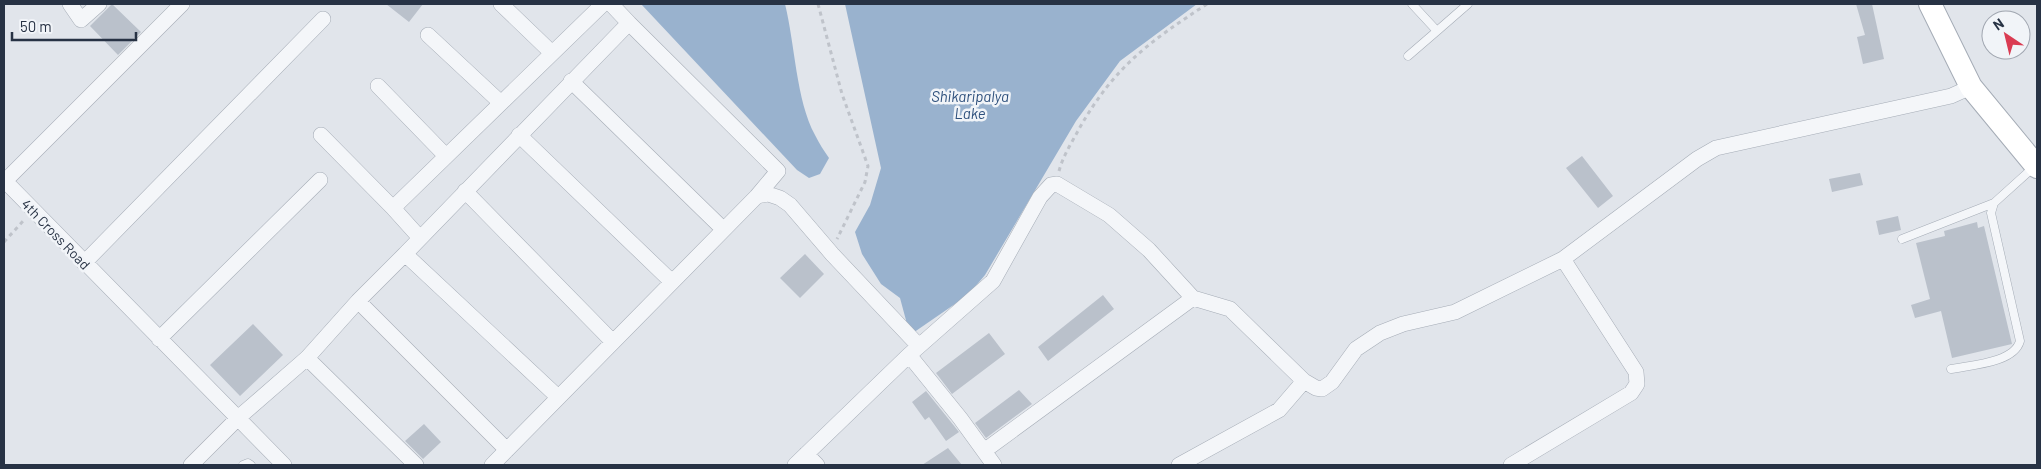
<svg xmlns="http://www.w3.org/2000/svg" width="2041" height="469" font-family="Barlow,sans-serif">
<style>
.water{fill:#99b2ce}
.building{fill:#bac1cb}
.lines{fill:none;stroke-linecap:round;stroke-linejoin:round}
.lane-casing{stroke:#a5acb6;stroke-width:9}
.street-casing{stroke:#a5acb6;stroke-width:16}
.secondary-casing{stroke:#a5acb6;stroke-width:24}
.path{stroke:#bfc3ca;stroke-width:3;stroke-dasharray:4 4;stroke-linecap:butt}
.lane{stroke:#f4f6f9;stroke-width:8}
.street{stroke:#f4f6f9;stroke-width:15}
.secondary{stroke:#fff;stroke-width:22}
.labels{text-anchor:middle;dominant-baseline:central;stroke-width:5;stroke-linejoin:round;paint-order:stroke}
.street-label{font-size:14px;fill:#273244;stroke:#f1f4f8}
.water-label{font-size:15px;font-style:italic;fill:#2e507c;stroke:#f1f4f8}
</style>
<rect width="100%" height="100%" fill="#e1e5eb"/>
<path class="water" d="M641,4H785C795,44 796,100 815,135C819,143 824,151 829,158L820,174L809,178L797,170Z
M845,4H1197L1120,61L1076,121L985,275L968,295L910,335L900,298L881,284L862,254L855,232L870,205L881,168Z"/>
<path class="building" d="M112,4L141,32L118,55L90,26Z
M386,4H423L409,22Z
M1856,4H1872L1884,59L1863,64L1857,37L1865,35Z
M1582,156L1613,196L1598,208L1566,168Z
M1860,173L1863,185L1832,192L1829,179Z
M1898,216L1901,230L1879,235L1876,221Z
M1977,222L1978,228L1984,226L2012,344L1952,358L1941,311L1915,318L1911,305L1930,299L1916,243L1945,236L1944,231Z
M805,254L824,274L800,298L780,278Z
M1103,295L1114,309L1048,361L1038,347Z
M253,324L283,355L240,396L210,365Z
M989,333L1005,354L952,394L936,373Z
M1019,390L1032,404L986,438L975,423Z
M926,391L959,432L946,441L929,417L925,420L912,402Z
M424,424L441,442L423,459L405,441Z
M948,448L962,465H922Z"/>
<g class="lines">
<g class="lane-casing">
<path id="lane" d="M1412,4L1437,31L1468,4
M1408,56L1437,31
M1902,239L1994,203
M1951,369C1971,365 2014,363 2020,341L1991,213L1994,203L2035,166
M243,465L248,463L251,465"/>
</g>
<g class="street-casing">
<path id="street" d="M70,4L81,20L99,4
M182,4L5,181L284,465
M501,4L552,53
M611,4L629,23
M428,35L501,103
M571,81L723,229
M378,86L446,156
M321,135L393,208
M519,135L672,282
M465,191L613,342
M420,238L393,208L603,4
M84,263L323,19
M358,301L507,450
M159,339L320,180
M909,355L993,281L1040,197L1051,185L1057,184L1109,215L1149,250L1193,298L1230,309L1304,381L1316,388L1322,389L1332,382L1356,349L1380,333L1403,324L1455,312L1563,259
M307,358L416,465
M558,397L405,254L629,23L778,171L757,196
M984,451L1193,298
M806,454L817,465
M191,465L238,418L307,358L358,301L405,254
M492,465L757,196L768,194L780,198L790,205L832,254L918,345
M795,465L909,355L960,418L994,465
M1179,465L1279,410L1304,381
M1511,465L1631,393L1637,384L1636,372L1563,259L1697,159L1716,148L1951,96L1971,87"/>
</g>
<g class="secondary-casing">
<path id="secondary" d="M1930,4L1971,87L2037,167"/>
</g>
<path class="path" d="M818,4L842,94L868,166L865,182L837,239
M1059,171C1063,156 1072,142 1079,129C1114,67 1149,42 1207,4
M4,242L24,220"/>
<use href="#lane" class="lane"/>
<use href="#street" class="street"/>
<use href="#secondary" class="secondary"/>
</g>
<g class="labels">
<g class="street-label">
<text transform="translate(56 234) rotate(46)">4th Cross Road</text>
</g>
<g class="water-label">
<text x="970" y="96">Shikaripalya<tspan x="970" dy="17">Lake</tspan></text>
</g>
</g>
<rect width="2041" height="469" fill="none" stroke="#273244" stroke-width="10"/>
<g transform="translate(2006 35) rotate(325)"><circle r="24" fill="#f1f4f8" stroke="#a0a6b0"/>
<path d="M0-4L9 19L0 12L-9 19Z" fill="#da3b52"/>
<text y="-8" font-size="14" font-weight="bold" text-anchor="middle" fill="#273244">N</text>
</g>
<path d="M12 32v8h124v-8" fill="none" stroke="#273244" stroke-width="2.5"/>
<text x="20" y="32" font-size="15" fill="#273244" stroke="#f1f4f8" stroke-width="4" paint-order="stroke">50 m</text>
</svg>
